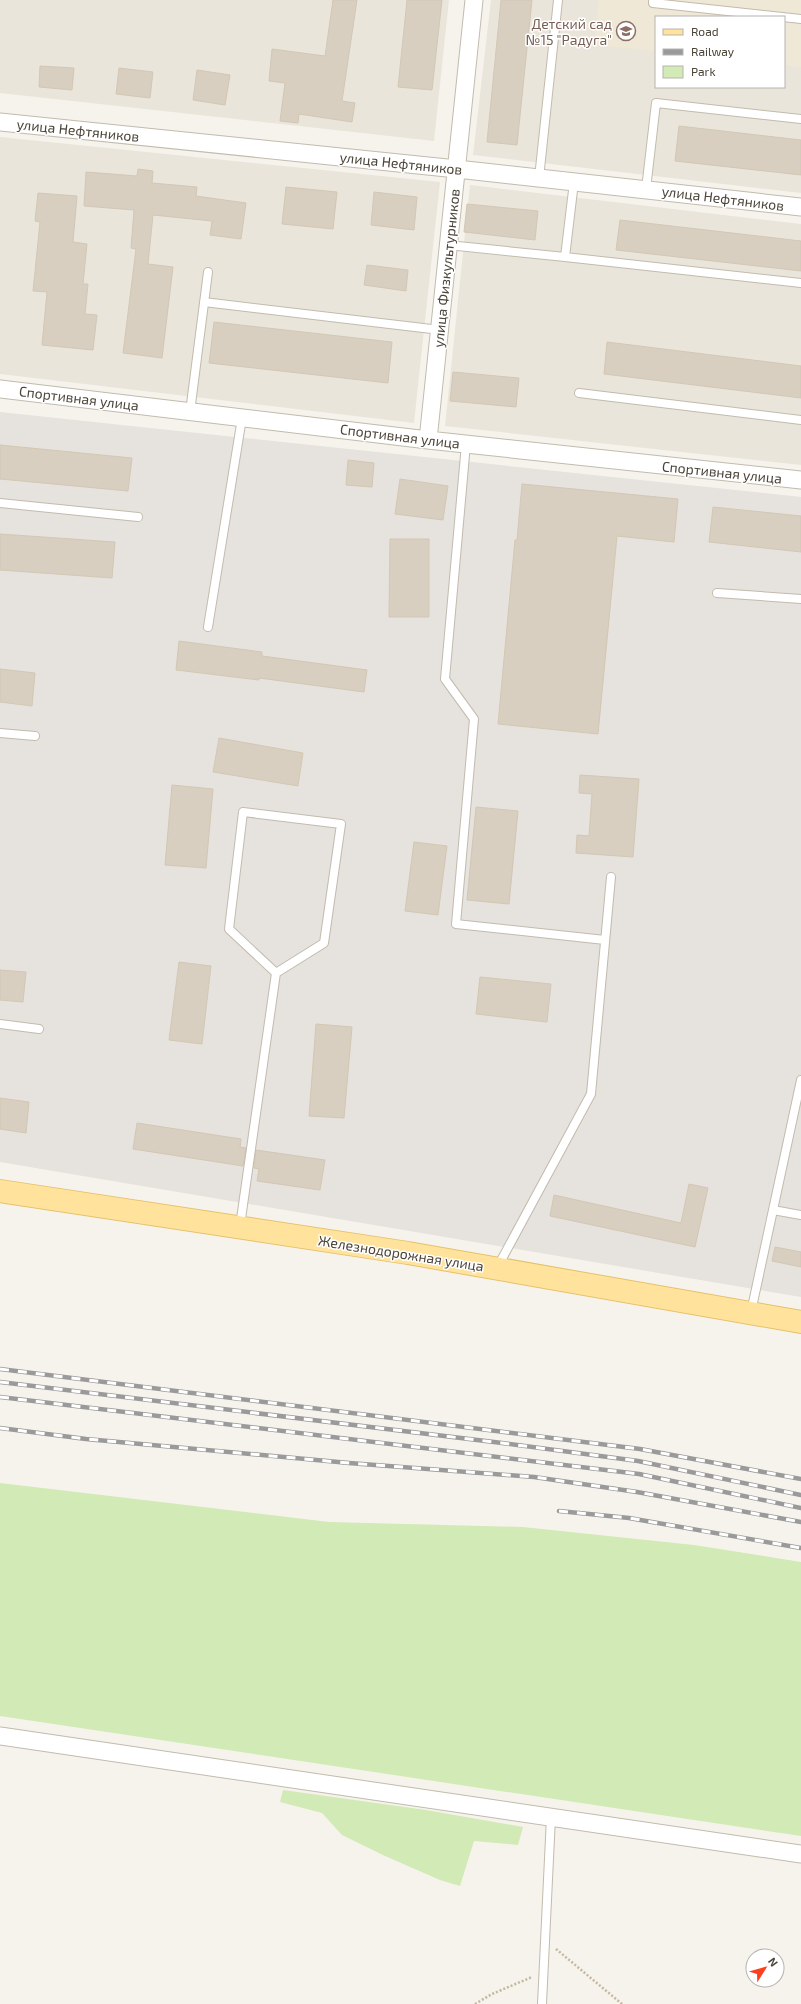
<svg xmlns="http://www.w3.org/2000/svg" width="801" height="2004" font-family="'Exo 2',sans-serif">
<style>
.residential{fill:#eae5da;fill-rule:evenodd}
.industrial{fill:#e6e2dd}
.education{fill:#efe8d6}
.green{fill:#d2eab5}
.building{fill:#d8cfc1;stroke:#d3c7b4}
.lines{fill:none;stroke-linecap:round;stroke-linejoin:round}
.lane-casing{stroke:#c2bbae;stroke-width:10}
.street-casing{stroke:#c2bbae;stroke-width:19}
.primary-casing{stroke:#e6c16a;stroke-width:24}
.path{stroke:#c4b79f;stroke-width:2.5;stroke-dasharray:2 2;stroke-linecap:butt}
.lane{stroke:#fff;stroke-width:8}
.street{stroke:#fff;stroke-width:17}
.primary{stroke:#ffe39c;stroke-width:22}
.rail-casing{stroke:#9a9a9a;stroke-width:4.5}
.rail{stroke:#fff;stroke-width:3;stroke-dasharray:9;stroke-linecap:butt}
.labels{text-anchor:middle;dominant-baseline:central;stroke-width:3;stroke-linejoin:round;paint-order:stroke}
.education-label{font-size:14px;fill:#785e54;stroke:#fff;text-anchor:end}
.street-label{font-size:14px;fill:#4b4439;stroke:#fff}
</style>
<rect width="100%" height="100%" fill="#f6f3ec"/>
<path class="residential" d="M0,0H449L434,141L0,93Z
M491,0H801V193L473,155ZM656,17H784V87H656Z
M0,137L440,182L414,423L0,374Z
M470,185L801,224V465L445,426Z"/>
<path class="industrial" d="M0,412L801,497V1297L0,1162Z"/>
<path class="education" d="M599,0H801V67L784,65V17H656V51L594,45Z"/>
<path class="green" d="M0,1483L329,1522L523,1527L694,1545L801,1562V1836L0,1716Z
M283,1790L426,1810L523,1827L518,1845L474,1841L460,1886L440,1880L385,1856L342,1835L322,1813L280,1802Z"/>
<path class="building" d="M333,0H357L342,101L355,103L352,122L299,114L298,123L280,121L285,83L269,81L272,49L325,56Z
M407,0H442L432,90L398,87Z
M501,0H532L517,145L487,142Z
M40,66L74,68L72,90L39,87Z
M119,68L153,72L150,98L116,94Z
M197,70L230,75L225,105L193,100Z
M679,126L801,140V175L675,161Z
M138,169L153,171L152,183L197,187L196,196L246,203L241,239L210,235L212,221L153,215L148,264L173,267L162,358L123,353L136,249L131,248L134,210L84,206L86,172L137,176Z
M286,187L337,192L333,229L282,224Z
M374,192L417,197L414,230L371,225Z
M38,193L77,196L73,242L87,244L83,284H88L85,314L97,315L93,350L42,345L47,292L33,291L40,222L35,221Z
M467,204L538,211L535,240L464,232Z
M620,220L801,241V271L616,250Z
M367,265L408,270L406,291L364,285Z
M214,322L392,342L388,383L209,363Z
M607,342L801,366V398L604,374Z
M453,372L519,378L516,407L450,401Z
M0,445L132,458L128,491L0,479Z
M348,460L374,463L372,487L346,485Z
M400,479L448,486L443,520L395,514Z
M522,484L678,499L674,542L617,536L598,734L498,724L515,540H517Z
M713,507L801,516V552L709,542Z
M0,534L115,542L112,578L0,570Z
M390,539H429V617H389Z
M179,641L262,652V656L367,670L364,692L259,678V680L176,670Z
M0,669L35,673L32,706L0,702Z
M219,738L303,753L298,786L213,772Z
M580,775L639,779L633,857L576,853L577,835L589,836L592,794L579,793Z
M172,785L213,789L206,868L165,865Z
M476,807L518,811L509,904L467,900Z
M414,842L447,846L438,915L405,911Z
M179,962L211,966L202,1044L169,1040Z
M0,970L26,972L23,1002L0,1000Z
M480,977L551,984L547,1022L476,1014Z
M316,1024L352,1027L344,1118L309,1116Z
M0,1098L29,1102L26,1133L0,1129Z
M137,1123L241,1139L240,1147L246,1148L243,1166L133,1149Z
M256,1150L325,1160L320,1190L257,1181L259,1169L254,1168Z
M689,1184L708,1188L695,1247L550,1216L554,1195L681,1223Z
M775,1247L801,1252V1267L772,1261Z"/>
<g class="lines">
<g class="lane-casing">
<path id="lane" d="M653,0V3L801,19
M539,178L558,0
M574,182L565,257L801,283
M646,189L656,103L801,119
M448,245L565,257
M204,302L440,330
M579,393L801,420
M190,412L208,272
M466,444L445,679L474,719L456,924L605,940
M0,503L138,517
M717,593L801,599
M208,627L242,418
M0,733L35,736
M0,1024L39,1029
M773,1210L801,1215
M240,1226L276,973L324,943L341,824L243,812L229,929L276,973
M497,1268L591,1094L611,877
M751,1312L801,1080
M542,2004L551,1817"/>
</g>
<g class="street-casing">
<path id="street" d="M0,122L457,169L801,207
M0,389L428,440L801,480
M428,440L474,0
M0,1736L801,1854"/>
</g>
<g class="primary-casing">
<path id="primary" d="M0,1191L408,1253L801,1322"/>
</g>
<path class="path" d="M556,1949L622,2004
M475,2004L492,1994L532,1977"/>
<use href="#lane" class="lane"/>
<use href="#street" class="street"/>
<use href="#primary" class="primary"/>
<g class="rail-casing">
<path id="rail" d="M0,1369L640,1449L801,1479
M0,1382L502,1443L638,1461L801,1495
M0,1397L639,1474L801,1508
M0,1428L86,1439L349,1463L534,1477L637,1492L801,1522
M559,1511L629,1518L801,1548"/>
</g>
<use href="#rail" class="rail"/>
</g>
<defs>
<g id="school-ring" transform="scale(1)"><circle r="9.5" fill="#fff" stroke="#8d6e63" stroke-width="1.5"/><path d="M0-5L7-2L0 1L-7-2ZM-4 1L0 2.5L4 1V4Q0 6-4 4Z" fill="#8d6e63"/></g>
</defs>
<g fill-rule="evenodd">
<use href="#school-ring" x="626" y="31"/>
</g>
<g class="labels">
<g class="education-label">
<text x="612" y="23">Детский сад<tspan x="612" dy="16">№15 "Радуга"</tspan></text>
</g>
<g class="street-label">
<text transform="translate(78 130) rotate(6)">улица Нефтяников</text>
<text transform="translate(401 163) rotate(6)">улица Нефтяников</text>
<text transform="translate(723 198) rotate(7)">улица Нефтяников</text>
<text transform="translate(446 268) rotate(-84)">улица Физкультурников</text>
<text transform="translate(79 398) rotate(7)">Спортивная улица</text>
<text transform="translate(400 436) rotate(7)">Спортивная улица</text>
<text transform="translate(722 472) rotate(6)">Спортивная улица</text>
<text transform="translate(401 1253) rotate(9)">Железнодорожная улица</text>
</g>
</g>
<rect x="655" y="16" width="130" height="72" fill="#ffffff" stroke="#b7b4b0"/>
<rect x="663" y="29" width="20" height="6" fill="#ffe39c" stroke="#b7b4b0"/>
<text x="691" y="36" font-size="12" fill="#4b4439">Road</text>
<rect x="663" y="49" width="20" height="6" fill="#9a9a9a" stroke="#b7b4b0"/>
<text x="691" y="56" font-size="12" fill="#4b4439">Railway</text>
<rect x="663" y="66" width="20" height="12" fill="#d2eab5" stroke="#b7b4b0"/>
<text x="691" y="76" font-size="12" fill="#4b4439">Park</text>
<g transform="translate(765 1968) rotate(53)"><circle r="19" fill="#ffffff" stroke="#b7b4b0"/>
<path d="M0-3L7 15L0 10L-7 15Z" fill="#fc3f1d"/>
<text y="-6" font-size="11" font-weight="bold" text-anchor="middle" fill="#4b4439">N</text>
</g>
</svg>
